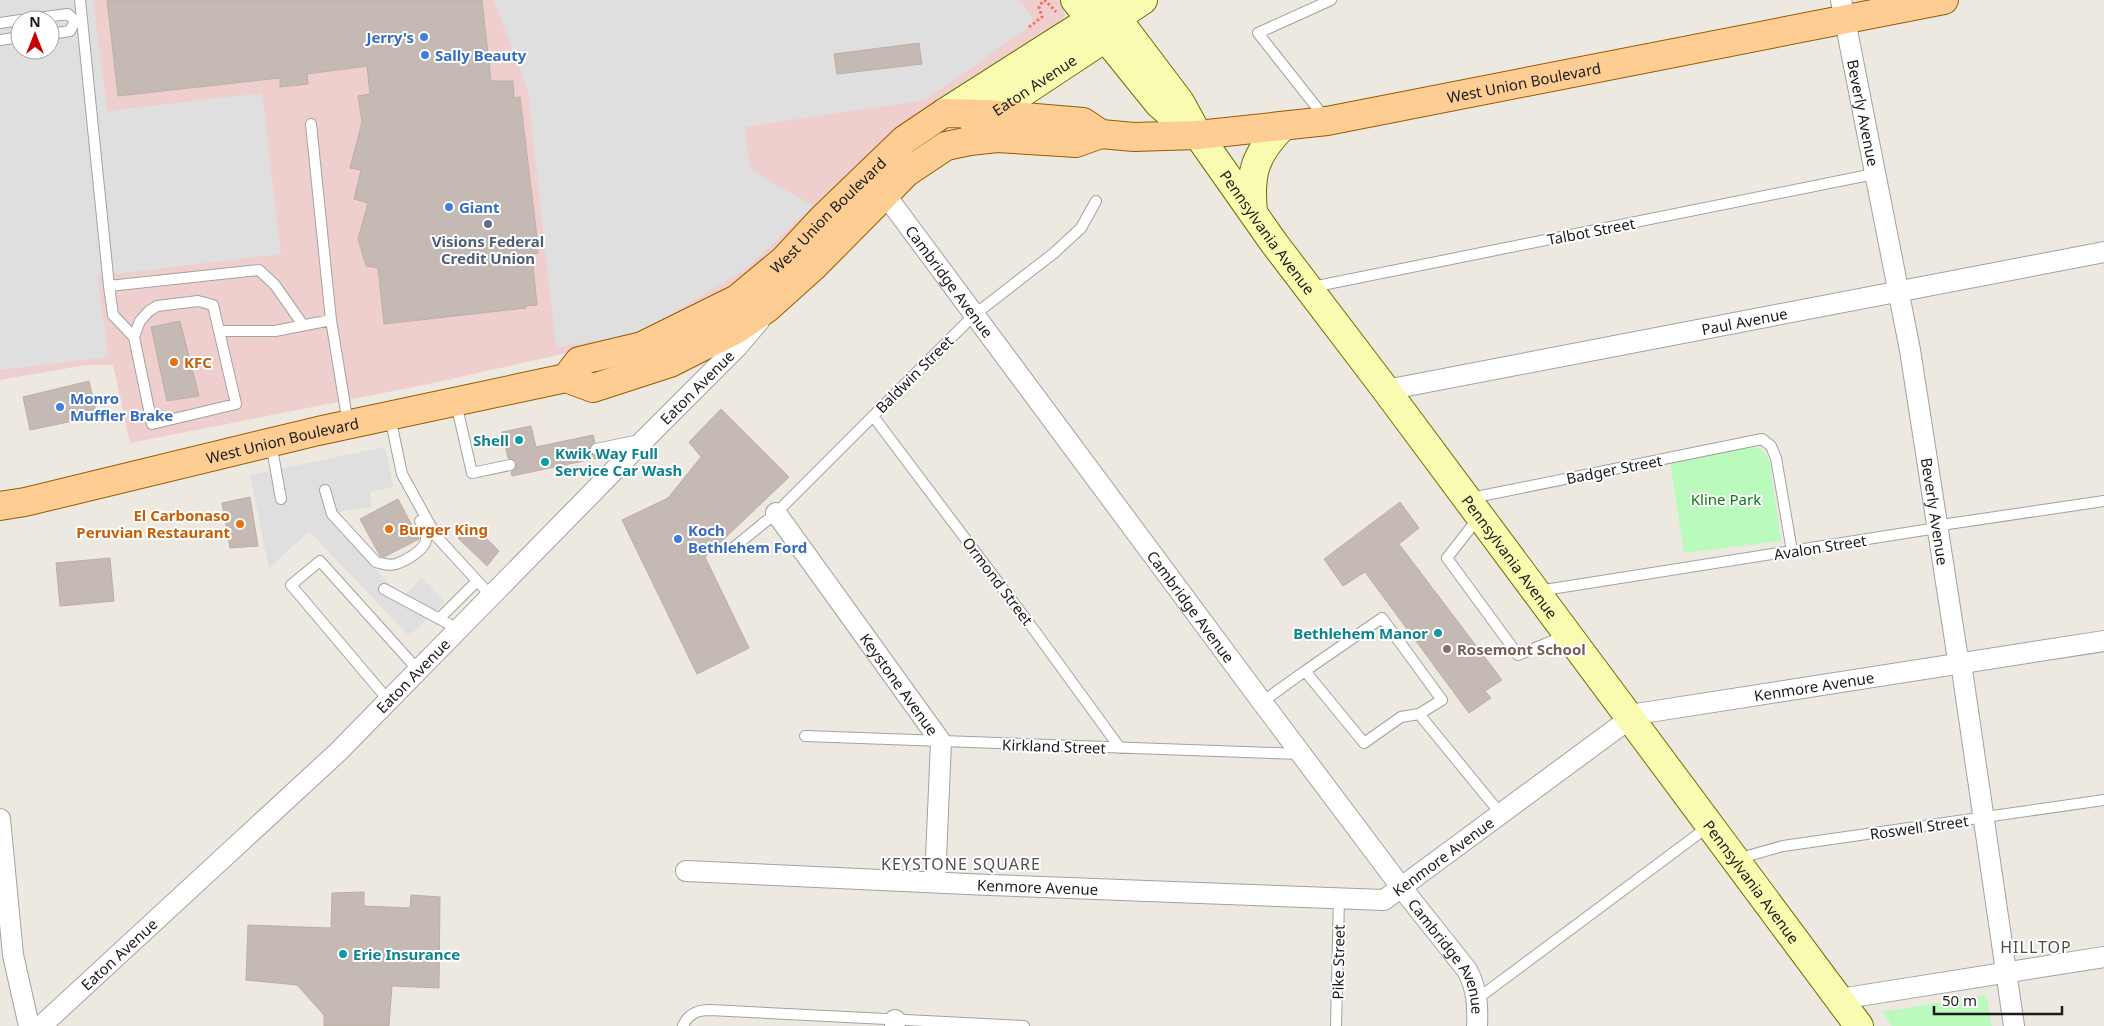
<svg xmlns="http://www.w3.org/2000/svg" width="2104" height="1026" font-family="'Noto Sans',sans-serif">
<style>
.commercial{fill:#efcece;fill-rule:evenodd}
.park{fill:#bafabd}
.parking{fill:#dfdfdf;fill-rule:evenodd}
.building{fill:#c5bab3;stroke:#bfaea2}
.lines{fill:none;stroke-linecap:round;stroke-linejoin:round}
.lane-casing{stroke:#a2a2a2;stroke-width:12}
.street-casing{stroke:#a2a2a2;stroke-width:22}
.secondary-casing{stroke:#697202;stroke-width:30}
.primary-casing{stroke:#925d00;stroke-width:30}
.path{stroke:#fd6d61;stroke-width:3;stroke-dasharray:2.5 2.5;stroke-linecap:butt}
.lane{stroke:#fff;stroke-width:10}
.street{stroke:#fff;stroke-width:20}
.secondary{stroke:#f9fbb0;stroke-width:28}
.primary{stroke:#fecd94;stroke-width:28}
.shop-dot{fill:#3f7fe0;stroke:#fff;stroke-width:2}
.service-dot{fill:#5c6f8a;stroke:#fff;stroke-width:2}
.food-dot{fill:#e8710a;stroke:#fff;stroke-width:2}
.culture-dot{fill:#0f9aa8;stroke:#fff;stroke-width:2}
.education-dot{fill:#8d6e63;stroke:#fff;stroke-width:2}
.labels{text-anchor:middle;dominant-baseline:central;stroke-width:4;stroke-linejoin:round;paint-order:stroke}
.shop-label{font-size:15px;font-weight:bold;fill:#366cbe;stroke:#fff;text-anchor:start}
.street-label{font-size:15px;fill:#1b1b1b;stroke:#fff}
.service-label{font-size:15px;font-weight:bold;fill:#4e5e75;stroke:#fff}
.food-label{font-size:15px;font-weight:bold;fill:#c56008;stroke:#fff;text-anchor:start}
.culture-label{font-size:15px;font-weight:bold;fill:#0d838f;stroke:#fff;text-anchor:end}
.park-label{font-size:15px;fill:#087a0e;stroke:#fff}
.education-label{font-size:15px;font-weight:bold;fill:#785e54;stroke:#fff;text-anchor:start}
.neighbourhood-label{font-size:16px;letter-spacing:1px;fill:#4e4e4e;stroke:#fff}
</style>
<rect width="100%" height="100%" fill="#ede8e0"/>
<path class="commercial" d="M0,0H1059L1065,14L1062,23L729,294L664,329L607,344L429,384L130,443L113,365H86L0,380ZM20,20H50V50H20Z"/>
<path class="park" d="M1748,446C1759,446 1763,450 1769,459L1781,541L1684,553L1670,461Z
M1986,995L1992,1026H1892L1882,1012Z"/>
<path class="parking" d="M0,0H93L107,111L262,93L281,254L98,276L108,357L0,370ZM20,20H50V50H20Z
M494,0H1019L1035,23L925,100L744,127L751,170L813,206L747,268L642,332L556,348L528,92Z
M385,447L393,487L370,492L372,506L339,512L330,521L402,597L422,578L445,602L409,636L309,531L269,568L250,475Z"/>
<path class="building" d="M107,0H482L491,81H513L514,98L520,97L537,237L538,253L532,254L537,305L525,306L526,308L384,324L378,268L366,266L358,239L368,203L354,199L361,170L350,168L362,122L358,96L370,94L367,66L307,74L308,84L280,87V78L118,96Z
M919,43L922,64L837,74L834,54Z
M180,321L199,396L167,401L151,327Z
M89,381L97,416L30,430L23,397Z
M721,409L789,477L705,557L749,648L697,674L622,520L668,498L701,457L689,442Z
M531,426L536,447L593,435L595,442L590,446L589,451L593,455L598,456V458L512,476L511,472L516,468L517,463L513,459L508,458L502,432Z
M250,497L258,546L230,548L222,503Z
M398,499L419,539L384,557L380,556L360,519Z
M1400,502L1419,528L1399,544L1502,680L1485,691L1491,698L1469,713L1365,572L1343,586L1324,559Z
M475,527L499,551L487,566L458,538Z
M110,558L114,601L60,606L56,563Z
M364,892V906L410,908L411,895L440,897L439,988L392,986L389,1026H324V1015L297,985L246,980L248,925L331,928L332,893Z"/>
<g class="lines">
<g class="lane-casing">
<path id="lane" d="M80,0L109,286L259,270L275,285L303,325
M21,20L68,14L75,21L70,31L50,34
M0,23L20,20
M0,40L20,37
M1325,118L1258,33L1331,0
M311,124L331,320L348,424
M109,286L113,315L134,337
M1312,287L1874,174
M198,301L213,305L236,404L152,424L134,337L140,321L149,311L157,306Z
M220,331H275L331,320
M456,403L472,473L510,465
M873,416L1037,634L1120,748
M390,417L402,474L436,536L492,597
M271,443L281,499
M596,449L639,440
M325,490L332,514L376,562C383,564 389,566 396,564C405,561 425,550 426,540C427,532 423,527 420,521
M1471,498L1762,439L1771,446L1776,458L1792,551
M1479,517L1447,558L1518,655L1567,635
M732,549L776,513L974,315L1054,253L1081,228L1096,201
M384,589L449,624L456,633
M1538,591L1937,528L1948,524L2104,501
M439,619L477,581
M389,701L291,585L320,561L419,671
M1262,702L1305,671L1364,743L1401,717L1419,714L1442,700L1382,618L1305,671
M1419,714L1500,813
M805,736L1301,754
M1737,859L1783,846L2104,800
M1477,999L1709,826
M683,1026C688,1014 697,1010 710,1010L1024,1026
M1336,1026L1339,898"/>
</g>
<g class="street-casing">
<g id="street">
<path id="s1" d="M1841,0L1910,350L1957,653L1961,663L2014,1026"/>
<path id="s2" d="M884,193L1262,702L1401,887L1467,970C1477,989 1478,1005 1477,1026"/>
<path id="s3" d="M1386,390L2104,252"/>
<path id="s4" d="M776,513L941,742L935,882"/>
<path d="M0,819L13,955L29,1026"/>
<path id="s5" d="M686,871L989,885L1384,900L1636,714L2104,641"/>
<path d="M1840,999L2104,957"/>
<path id="s6" d="M41,1026L338,752L644,440L738,346L760,320"/>
<path d="M895,1026V1020"/>
</g>
</g>
<g class="secondary-casing">
<g id="secondary">
<path d="M1075,0L1159,104L1167,111"/>
<path id="s7" d="M1103,0L1180,102L1198,135L1274,243L1386,390L1859,1026"/>
<path d="M944,113L1090,20L1116,18"/>
<path id="s8" d="M975,124L1105,38L1116,18L1143,0"/>
<path d="M1253,212C1249,173 1255,154 1283,126"/>
</g>
</g>
<g class="primary-casing">
<g id="primary">
<path id="s9" d="M566,378L579,361L642,346L737,299L784,260L823,218L904,140L944,113L987,114L1083,122L1101,134"/>
<path id="s10" d="M0,506L25,502L318,431L566,378L593,388L670,363L737,329L766,309L815,265L907,172L946,146L970,141L997,138L1076,143L1101,134L1134,137L1198,135L1327,121L1944,0"/>
</g>
</g>
<path class="path" d="M1029,27L1042,17L1039,7L1043,1H1046L1056,12"/>
<use href="#lane" class="lane"/>
<use href="#street" class="street"/>
<use href="#secondary" class="secondary"/>
<use href="#primary" class="primary"/>
</g>
<g class="shop-dot">
<circle cx="424" cy="37" r="5"/>
<circle cx="425" cy="55" r="5"/>
<circle cx="449" cy="207" r="5"/>
<circle cx="60" cy="407" r="5"/>
<circle cx="678" cy="539" r="5"/>
</g>
<circle class="service-dot" cx="488" cy="224" r="5"/>
<g class="food-dot">
<circle cx="174" cy="362" r="5"/>
<circle cx="240" cy="524" r="5"/>
<circle cx="389" cy="529" r="5"/>
</g>
<g class="culture-dot">
<circle cx="519" cy="440" r="5"/>
<circle cx="545" cy="462" r="5"/>
<circle cx="1438" cy="633" r="5"/>
<circle cx="343" cy="954" r="5"/>
</g>
<circle class="education-dot" cx="1447" cy="649" r="5"/>
<g class="labels">
<g class="shop-label">
<text x="414" y="37" text-anchor="end">Jerry's</text>
<text x="435" y="55">Sally Beauty</text>
<text x="459" y="207">Giant</text>
<text x="70" y="398">Monro<tspan x="70" dy="17">Muffler Brake</tspan></text>
<text x="688" y="530">Koch<tspan x="688" dy="17">Bethlehem Ford</tspan></text>
</g>
<g class="street-label">
<text stroke="none"><textPath href="#s10" startOffset="1629">West Union Boulevard</textPath></text>
<text stroke="none"><textPath href="#s8" startOffset="71">Eaton Avenue</textPath></text>
<text stroke="none"><textPath href="#s1" startOffset="115">Beverly Avenue</textPath></text>
<text stroke="none"><textPath href="#s9" startOffset="316">West Union Boulevard</textPath></text>
<text transform="translate(1591 231) rotate(-11)">Talbot Street</text>
<text stroke="none"><textPath href="#s7" startOffset="285">Pennsylvania Avenue</textPath></text>
<text stroke="none"><textPath href="#s2" startOffset="110">Cambridge Avenue</textPath></text>
<text stroke="none"><textPath href="#s3" startOffset="365">Paul Avenue</textPath></text>
<text transform="translate(914 374) rotate(-45)">Baldwin Street</text>
<text stroke="none"><textPath href="#s6" startOffset="916">Eaton Avenue</textPath></text>
<text stroke="none"><textPath href="#s10" startOffset="290">West Union Boulevard</textPath></text>
<text transform="translate(1614 469) rotate(-11)">Badger Street</text>
<text stroke="none"><textPath href="#s1" startOffset="520">Beverly Avenue</textPath></text>
<text transform="translate(1820 547) rotate(-9)">Avalon Street</text>
<text stroke="none"><textPath href="#s7" startOffset="690">Pennsylvania Avenue</textPath></text>
<text transform="translate(998 581) rotate(53)">Ormond Street</text>
<text stroke="none"><textPath href="#s2" startOffset="515">Cambridge Avenue</textPath></text>
<text stroke="none"><textPath href="#s6" startOffset="511">Eaton Avenue</textPath></text>
<text stroke="none"><textPath href="#s4" startOffset="211">Keystone Avenue</textPath></text>
<text stroke="none"><textPath href="#s5" startOffset="1192">Kenmore Avenue</textPath></text>
<text transform="translate(1054 746) rotate(2)">Kirkland Street</text>
<text transform="translate(1919 827) rotate(-8)">Roswell Street</text>
<text stroke="none"><textPath href="#s5" startOffset="772">Kenmore Avenue</textPath></text>
<text stroke="none"><textPath href="#s7" startOffset="1095">Pennsylvania Avenue</textPath></text>
<text stroke="none"><textPath href="#s5" startOffset="352">Kenmore Avenue</textPath></text>
<text stroke="none"><textPath href="#s6" startOffset="106">Eaton Avenue</textPath></text>
<text stroke="none"><textPath href="#s2" startOffset="950">Cambridge Avenue</textPath></text>
<text transform="translate(1338 962) rotate(-89)">Pike Street</text>
</g>
<g class="service-label">
<text x="488" y="241">Visions Federal<tspan x="488" dy="17">Credit Union</tspan></text>
</g>
<g class="food-label">
<text x="184" y="362">KFC</text>
<text x="230" y="515" text-anchor="end">El Carbonaso<tspan x="230" dy="17">Peruvian Restaurant</tspan></text>
<text x="399" y="529">Burger King</text>
</g>
<g class="culture-label">
<text x="509" y="440">Shell</text>
<text x="555" y="453" text-anchor="start">Kwik Way Full<tspan x="555" dy="17">Service Car Wash</tspan></text>
<text x="1428" y="633">Bethlehem Manor</text>
<text x="353" y="954" text-anchor="start">Erie Insurance</text>
</g>
<g class="park-label">
<text x="1726" y="499">Kline Park</text>
</g>
<g class="education-label">
<text x="1457" y="649">Rosemont School</text>
</g>
<g class="neighbourhood-label">
<text x="961" y="864">KEYSTONE SQUARE</text>
<text x="2036" y="947">HILLTOP</text>
</g>
</g>
<g transform="translate(35 35)"><circle r="24" fill="#ffffff" stroke="#a4a4a4"/>
<path d="M0-4L9 19L0 12L-9 19Z" fill="#c60006"/>
<text y="-8" font-size="14" font-weight="bold" text-anchor="middle" fill="#1b1b1b">N</text>
</g>
<path d="M1934 1006v8h128v-8" fill="none" stroke="#1b1b1b" stroke-width="2.5"/>
<text x="1942" y="1006" font-size="15" fill="#1b1b1b" stroke="#ffffff" stroke-width="4" paint-order="stroke">50 m</text>
</svg>
